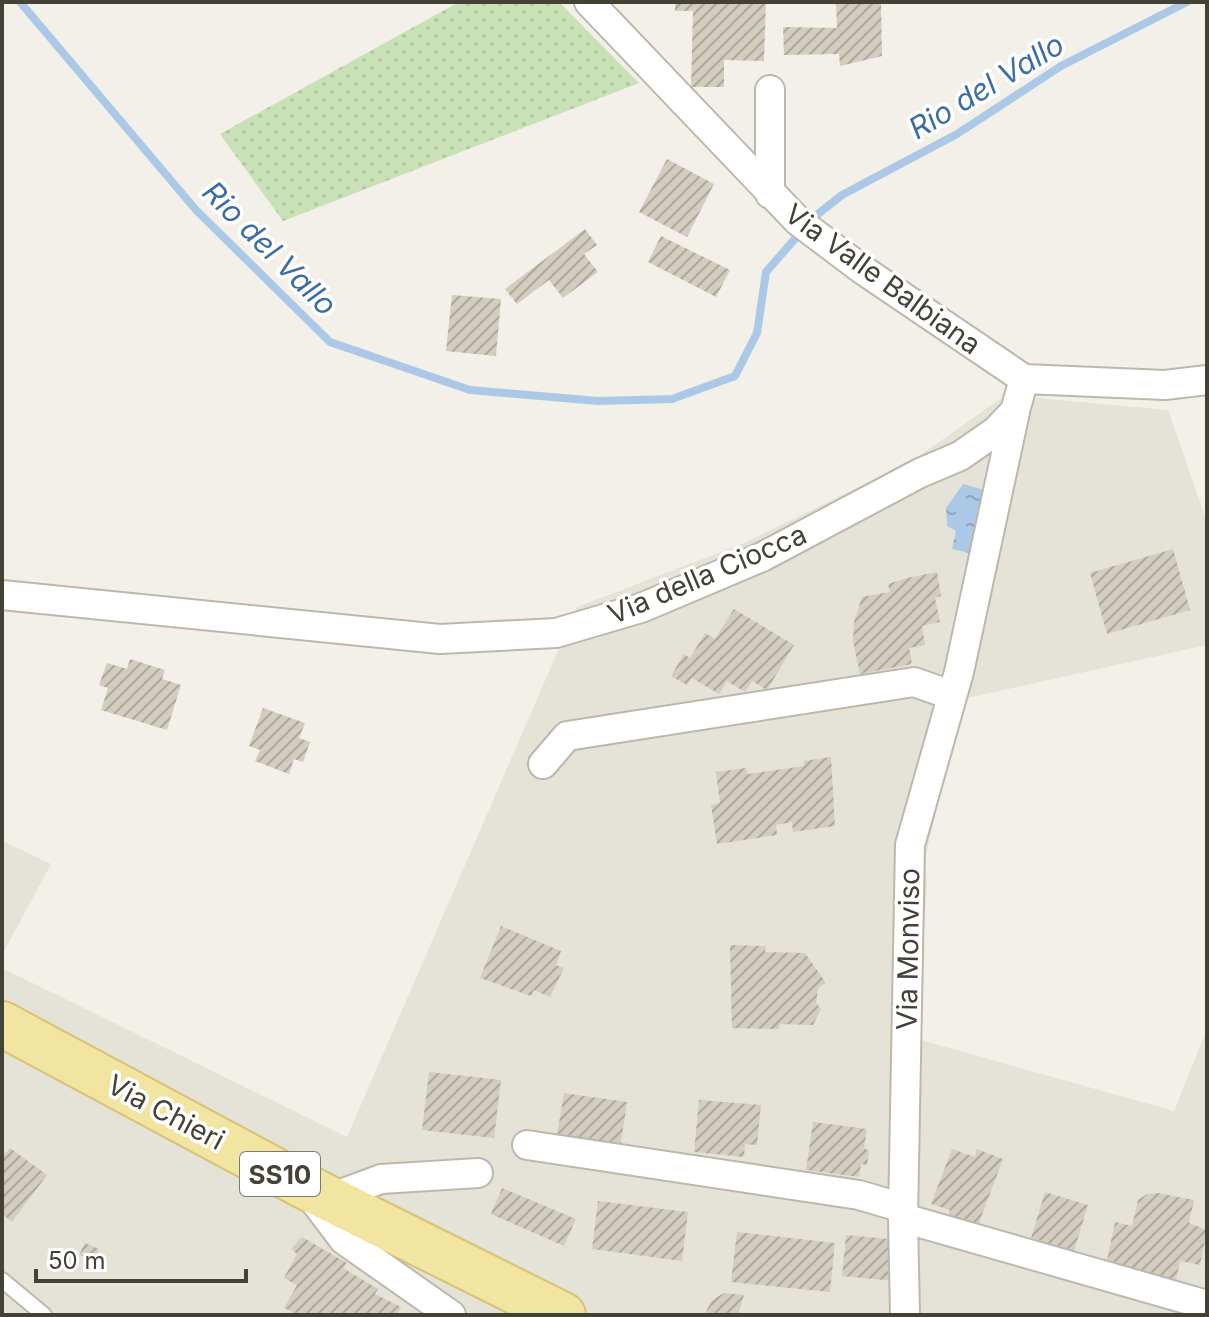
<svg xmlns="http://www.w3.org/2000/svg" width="1209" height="1317" font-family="Inter,sans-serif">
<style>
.residential{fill:#e5e2d7}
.grass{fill:url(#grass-dots)}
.water{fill:url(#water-ripples)}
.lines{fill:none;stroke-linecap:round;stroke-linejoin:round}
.stream{stroke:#abc9e7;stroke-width:8}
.building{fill:url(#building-hatch)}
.service-casing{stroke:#bcb8ac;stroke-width:18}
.minor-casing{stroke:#bcb8ac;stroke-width:32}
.primary-casing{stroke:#d5c273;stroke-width:48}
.service{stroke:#fff;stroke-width:14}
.minor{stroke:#fff;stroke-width:28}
.primary{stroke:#f2e4a1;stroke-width:44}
.labels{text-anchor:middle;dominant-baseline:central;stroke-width:7;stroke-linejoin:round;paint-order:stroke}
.shield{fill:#fff;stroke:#7c7a73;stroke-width:2}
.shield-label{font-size:26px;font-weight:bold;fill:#444137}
.street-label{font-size:28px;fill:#444137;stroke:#fff}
.water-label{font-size:30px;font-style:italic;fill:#3d6ea3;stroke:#fff}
</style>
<defs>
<pattern id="grass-dots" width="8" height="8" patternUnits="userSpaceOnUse" patternTransform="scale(2)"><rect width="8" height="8" fill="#c9e1b6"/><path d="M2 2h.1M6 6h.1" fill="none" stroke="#aec29d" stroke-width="1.8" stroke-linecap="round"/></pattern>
<pattern id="water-ripples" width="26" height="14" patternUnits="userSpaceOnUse" patternTransform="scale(2)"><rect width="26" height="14" fill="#abc9e7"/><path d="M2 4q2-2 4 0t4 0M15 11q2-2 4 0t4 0" fill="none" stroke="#8da5bc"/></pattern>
<pattern id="building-hatch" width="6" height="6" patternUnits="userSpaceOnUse" patternTransform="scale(2)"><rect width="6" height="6" fill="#d2cdbf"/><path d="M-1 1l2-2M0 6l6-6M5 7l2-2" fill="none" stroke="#aca89c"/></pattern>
</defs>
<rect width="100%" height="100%" fill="#f2f0e8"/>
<path class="residential" d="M1037,398L1168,410L1207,522V645L963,699L925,858L927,884L917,1039L1174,1111L1207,1029V1315H2V968L347,1137L577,607L742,544L912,461L1000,399Z
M2,841L51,864L2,955Z"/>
<path class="grass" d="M459,2H559L639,83L283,221L220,134Z"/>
<path class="water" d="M963,484L984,490L969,553L952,549L956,531L947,526L946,508Z"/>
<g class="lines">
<path class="stream" d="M20,2L196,210L330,342L470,390L598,401L672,399L735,376L757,333L766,272L800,233
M814,217L842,195L957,134L1061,66L1187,2"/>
</g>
<path class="building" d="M675,2H766L764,61L724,60V87H691L693,11H675Z
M836,2H881L882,56L840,66L839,54L784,55L783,27L837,28Z
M667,159L714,184L687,237L639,212Z
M585,229L597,245L584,254L598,272L563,298L549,280L517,304L505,289Z
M661,236L730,270L716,297L648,262Z
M452,295L501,299L496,356L446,351Z
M1173,549L1190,610L1107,634L1090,573Z
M937,572L941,596L935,598L940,622L922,626L925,645L909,648L912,664L860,674L853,641L854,622L862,597L890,592L888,584L907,578Z
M734,609L794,645L767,690L752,681L745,692L727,681L719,694L692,678L687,685L671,676L684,654L690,658L705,633L715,639Z
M130,659L165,670L162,679L181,685L167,730L101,710L108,688L99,685L107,663L127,669Z
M263,708L305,723L299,738L310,742L303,762L294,759L289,774L255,761L260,750L249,746Z
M831,757L835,826L793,832L792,822L776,825L777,835L717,844L711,805L720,803L716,772L746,768L748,774L804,766V761Z
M501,926L561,951L556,965L564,968L550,997L534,990L531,996L480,978Z
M730,945L766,946L765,952L805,953L826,983L818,988L816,1003L821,1009L813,1025L780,1024L779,1029L732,1028Z
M429,1072L501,1080L494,1138L422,1130Z
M564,1093L627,1102L619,1156L555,1147Z
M699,1100L761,1105L757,1145L745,1144L744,1157L694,1152Z
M813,1122L867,1129L864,1148L869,1151L867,1165L861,1164L859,1177L806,1170Z
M10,1148L47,1175L12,1222L2,1214V1152L5,1154Z
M952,1149L975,1157L977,1149L1003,1159L976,1231L947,1220L950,1210L931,1204Z
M502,1188L576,1219L564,1246L491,1214Z
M1045,1192L1088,1205L1074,1251L1031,1238Z
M1158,1193L1194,1200L1189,1223L1207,1230L1200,1265L1180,1261L1176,1280L1106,1265L1115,1222L1132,1226L1138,1200L1147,1194Z
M598,1201L688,1212L682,1261L592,1249Z
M737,1232L835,1243L830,1292L731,1282Z
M846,1235L898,1240L895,1281L842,1276Z
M302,1237L347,1263L343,1268L378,1289L375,1294L401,1307L397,1315H299L284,1308L297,1285L284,1278L297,1254L291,1249Z
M85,1243L99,1249L94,1262L79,1255Z
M724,1293L744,1295L738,1315H704L712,1300Z"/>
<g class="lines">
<g class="service-casing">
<path id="service" d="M2,1280L44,1315"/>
</g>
<g class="minor-casing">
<path id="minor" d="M589,2L798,221L863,270L1024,379L1165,385L1207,380
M770,90V194
M2,595L440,639L556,633L641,608L762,557L920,473L960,456L996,431L1015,411L1024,379
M543,764L567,736L914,682L951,695
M527,1145L859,1195L903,1208
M310,1195L344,1240L451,1315
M330,1198L381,1179L478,1173
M903,1218L1207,1305
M905,1315L903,1218L910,845L959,672L1015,412"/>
</g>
<g class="primary-casing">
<path id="primary" d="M2,1024L302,1185L563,1315"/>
</g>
<use href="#service" class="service"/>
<use href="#minor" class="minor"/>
<use href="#primary" class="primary"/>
</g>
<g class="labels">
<rect class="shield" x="240" y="1152" width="80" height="44" rx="6"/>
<g class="shield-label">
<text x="280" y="1174">SS10</text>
</g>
<g class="street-label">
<text transform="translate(883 279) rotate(36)">Via Valle Balbiana</text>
<text transform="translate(707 574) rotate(-23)">Via della Ciocca</text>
<text transform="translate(908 949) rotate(-89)">Via Monviso</text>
<text transform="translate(166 1112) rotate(28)">Via Chieri</text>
</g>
<g class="water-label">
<text transform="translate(986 86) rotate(-31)">Rio del Vallo</text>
<text transform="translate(270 248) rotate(45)">Rio del Vallo</text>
</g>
</g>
<rect width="1209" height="1317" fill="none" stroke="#444137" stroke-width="8"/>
<path d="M36 1269v12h210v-12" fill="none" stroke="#444137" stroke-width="4"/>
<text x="48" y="1269" font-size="24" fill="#444137" stroke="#ffffff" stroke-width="6" paint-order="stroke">50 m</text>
</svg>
